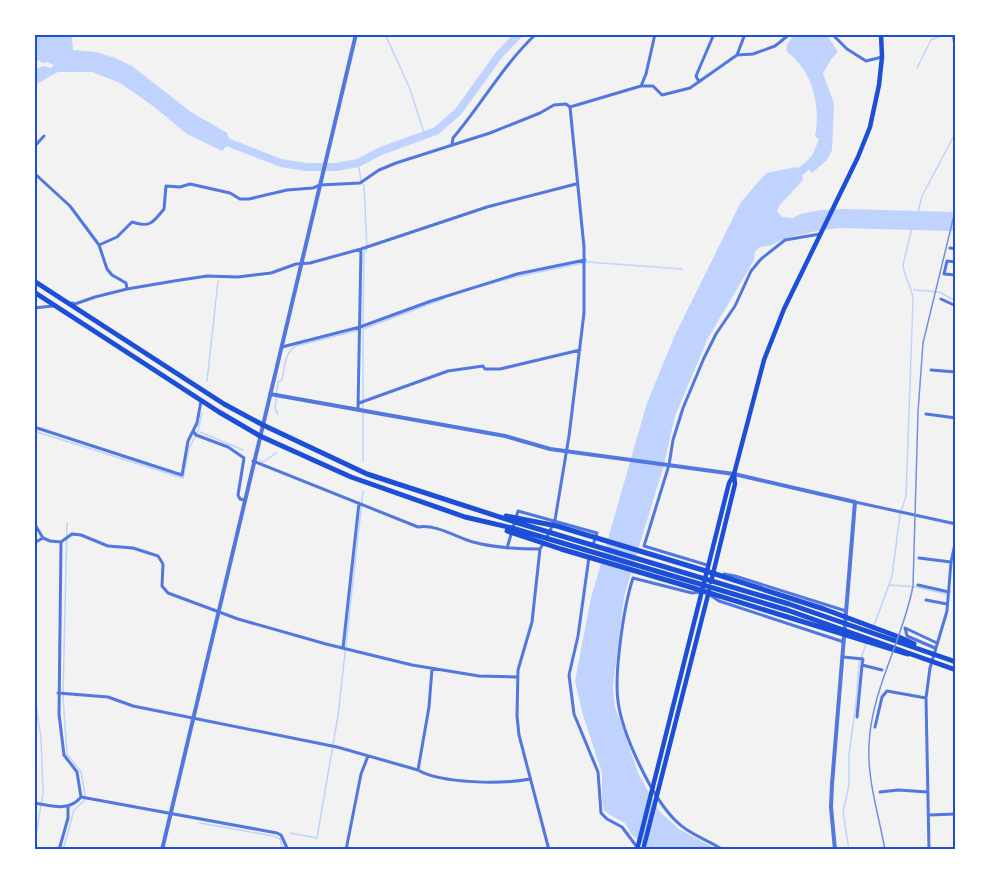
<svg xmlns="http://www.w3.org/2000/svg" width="990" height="884" font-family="'PT Serif',serif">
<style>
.water{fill:#bfd3fe}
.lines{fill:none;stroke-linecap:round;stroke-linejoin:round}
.stream{stroke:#bfd3fe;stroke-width:1.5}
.river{stroke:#bfd3fe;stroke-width:8}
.minor{stroke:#5277de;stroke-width:3}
.tertiary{stroke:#5277de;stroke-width:4}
.primary{stroke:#1d4ed8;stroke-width:4.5}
.trunk{stroke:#1d4ed8;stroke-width:5}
.rail{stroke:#7290e2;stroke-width:1.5}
.neatline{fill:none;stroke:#1d4ed8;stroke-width:2}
</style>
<rect width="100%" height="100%" fill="#f2f2f2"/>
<path class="water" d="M35,34L70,35L72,38L73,50L96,52L115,58L132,66L191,112L227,133L230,142L222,151L187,134L153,106L120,83L92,72H58L35,85V69L43,66L51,68L54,65L47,62L42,63L39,60L35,63Z
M827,35L838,52L832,58L823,73L834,104L832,150L827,160L812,173L805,164L813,154L819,139L815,136C821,106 813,71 787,52C785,45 790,40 795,35Z
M797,167L802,173L803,180L779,206L777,211L782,217L792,218L801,214L821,210L844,209L955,212V231L838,228L817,231L783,239L772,245L760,247L755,252L754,260L707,340L675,416L663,468L624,596L613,687L615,707L639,775L660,812L679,829L716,849H648L632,835L625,823L610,815L604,810L602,800V773L583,715L575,681L591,598L647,403L675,335L741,202L766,173Z"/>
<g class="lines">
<path class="stream" d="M385,34L410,89L425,136
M917,68L931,40L945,34
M358,163L361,180L364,186L367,249L364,253L363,325
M918,212L922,196L956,132
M482,286L515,277L588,262L682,269
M914,290L939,292L956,301
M207,381L218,281
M278,414L275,409L278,382L282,380C285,367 284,353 296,346L359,330
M34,431L183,478L189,448L198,431L202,413
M200,432L243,450
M260,460L263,462L276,453
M363,462V329L443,299
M890,585L916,587L946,594
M874,626L892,576L900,515L906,496L913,301C913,287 904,278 903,265L912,228
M34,692L38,718H34
M200,823L273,836L280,839L283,850
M290,833L317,838L338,716L363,491
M34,848L43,793L41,737L38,718
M63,850L74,810L84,801L85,794L81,772L67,754L63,697L67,523
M849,850L843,812L849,785V755L856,703L859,664L866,644"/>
<path class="river" d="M219,139L281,163L306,167H336L358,163L381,151L436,131L458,112L499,55L519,34
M792,179L814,160"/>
<path class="minor" d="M832,34L847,49L866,61L882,57
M737,55L745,34
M699,82L696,76L714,34
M641,86H653L662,95L690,88L737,55L753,54L775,46L790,34
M452,144L453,138C482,104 503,65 536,34
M34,147L44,136
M34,173L70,206L99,245L107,269L112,275L126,283L127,289
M99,245L117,237L132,222C149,228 153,223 164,209L166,186L180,187L190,184L230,193L240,199H249L287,190L313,188L320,185L360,183L379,170L396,163L490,133L540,113L554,105L566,104L570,107
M950,248L956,249
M956,262L947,261L944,274L956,275
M941,299L956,306
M72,303L75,304L95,297L127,289L174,281L207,276L238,277L271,273L296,264L310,263L361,249L487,207L576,184
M34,308L53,306
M282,347L360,327L431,301L517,274L585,260
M931,370L956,372
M359,403L448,371L483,366L485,369H500L580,350
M358,409L361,249
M926,414L956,418
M34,427L182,475L188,441L197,423L201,401
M193,431L196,435L228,447L244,458L238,495L240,499L244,500
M253,461L418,527C436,524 456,537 473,542C495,548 517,549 540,549
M855,502L956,524
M34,523L43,538L50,541L61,542L72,534L81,535L108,546L133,548L158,556L163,564L162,586L168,593L238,619L326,644L412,665L479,676L517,677
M546,539L555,520L569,436L584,313V247L570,107L641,86L646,74L655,34
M61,542L59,714L64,755L77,772L81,797
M34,543L43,538
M543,544L540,549L532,622L518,670L517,716L519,735L549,850
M507,548L518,511L597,533L593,545
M589,557L578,636L569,675L574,714L598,772L601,813L607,819L622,827L637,847
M919,558L951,562
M707,565L644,546L669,465L673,440L683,408L704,358L716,334L735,306L751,271L761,259L785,240L820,234
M724,574L735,576L846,611
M918,585L949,592
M700,592L692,593L633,578C624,605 614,673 618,701C622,734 652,798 676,821C688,834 708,840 723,850
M710,595L719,601L844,642
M926,600L947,604
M343,648L359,503
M935,648L907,636L905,628L937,643
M843,657L863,659L862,665L882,670
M58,693L108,697L133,706L337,747L418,770C441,784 504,784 530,779
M857,717L862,665
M875,727L882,697L887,691L926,698
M418,770L429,707L432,669
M880,792L898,790L928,792
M34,803C52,806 69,812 81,797L277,833L281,835L288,850
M928,815L956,814
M59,850L68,818V806
M346,850L361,774L368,756
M929,850L926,698L930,668L947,611L951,562L956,539"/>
<path class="tertiary" d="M270,394L505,436L550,449L734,474L855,502L832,784L831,807L835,850
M162,850C226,578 291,306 356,34"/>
<path class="primary" d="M711,582L735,484L734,474
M637,850L729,483L734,474L764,360L784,309L858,157L870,127L879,85L882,57L881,34
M643,850L709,591"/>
<path class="trunk" d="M34,281L224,404L263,425L367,474L515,522L789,604L956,662
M34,292L219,412L260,436L351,477L465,517L512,528L787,610L956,670
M506,516L557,526L706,571L824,609L899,637L914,644
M507,531L561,549L690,587L908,654"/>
<path class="rail" d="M952,34L956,53
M885,850C879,816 867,779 869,745C871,690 903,640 913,586L918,412L923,343L956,207"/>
</g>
<rect width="990" height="884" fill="none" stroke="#ffffff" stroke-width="72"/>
<rect x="36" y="36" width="918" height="812" class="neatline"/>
</svg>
